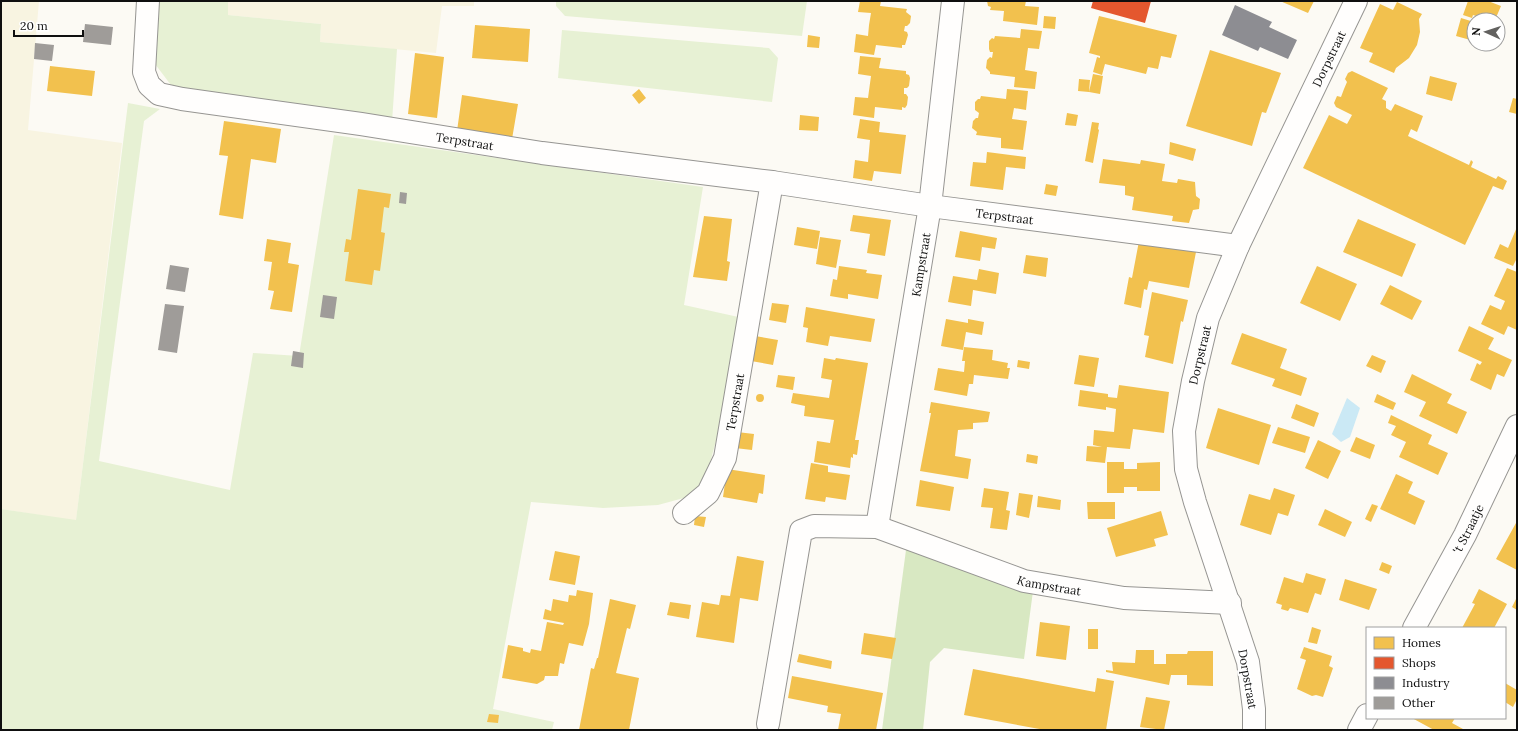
<svg xmlns="http://www.w3.org/2000/svg" width="1518" height="731" font-family="Lora,serif">
<style>
.farmland{fill:#f8f4e1}
.green{fill:#e7f1d4}
.forest{fill:#d8e8c2}
.water{fill:#cbe9f5}
.homes{fill:#f2c14e}
.shops{fill:#e4572e}
.industry{fill:#8d8d92}
.building{fill:#9f9c99}
.lines{fill:none;stroke-linecap:round;stroke-linejoin:round}
.minor-casing{stroke:#969592;stroke-width:24}
.minor{stroke:#fffefd;stroke-width:22}
.labels{text-anchor:middle;dominant-baseline:central;stroke-width:4;stroke-linejoin:round;paint-order:stroke}
.street-label{font-size:12px;fill:#0f0f0f;stroke:#fff}
</style>
<rect width="100%" height="100%" fill="#fcfaf4"/>
<path class="farmland" d="M1,1H39L28,130L122,143L76,521L1,509Z
M228,1H474V6H442L436,53L320,42L321,24L228,15Z"/>
<path class="green" d="M159,1H228V15L321,24L320,42L397,49L392,122L177,93L155,64Z
M556,1H807L802,36L565,16L556,6Z
M562,30L769,48L778,58L772,102L558,78Z
M128,103L160,109L144,121L99,461L230,490L253,353L299,356L334,135L703,187L684,305L743,318L717,437L705,481L691,496L658,505L603,508L531,502L493,709L554,722L552,730H1V509L76,520Z"/>
<path class="forest" d="M905,548L1033,591L1024,659L944,648L930,662L923,730H882L906,550Z"/>
<path class="water" d="M1347,398L1360,408L1350,437L1341,442L1332,434Z"/>
<path class="homes" d="M860,1H881L880,6L907,9L906,12L911,16L910,23L907,26H905L904,31L907,32L908,35L905,45H902V48L876,45L874,55L854,52L856,34L868,36L869,25L871,13L858,12Z
M987,1H1026L1025,6L1039,7L1037,25L1003,21L1004,11L990,10L991,7L988,6Z
M1280,1H1314L1308,13Z
M1468,1H1488L1501,6L1495,20H1487L1473,15L1472,18L1463,15Z
M1397,2L1422,14L1419,19L1420,32L1417,45L1409,58L1396,68L1394,73L1369,62L1373,53L1360,48L1380,4L1393,10Z
M1044,16L1056,17L1055,29L1043,28Z
M1099,16L1177,35L1171,58L1161,56L1158,69L1148,67L1146,74L1105,64L1102,75L1093,72L1097,57L1100,58V56L1089,53Z
M1461,18L1474,22V41L1456,36Z
M475,25L530,29L528,62L472,58Z
M1021,29L1042,31L1039,49L1028,48L1025,70L1037,72L1035,89L1014,87L1015,77L990,74V72L986,68L987,60L990,57L992,58L993,52H990L989,49V41L992,38L994,39L995,36L1020,38Z
M808,35L820,37L819,48L807,47Z
M1210,50L1281,73L1266,113L1262,112L1252,146L1186,126Z
M415,53L444,57L437,118L408,114Z
M860,56L881,58L879,68L906,71V74L909,75L910,78L909,86L907,88H904V94H906L908,97L907,105L905,108L902,107V110L875,107L874,118L853,115L855,97L868,98L871,76L858,74Z
M50,66L95,71L92,96L47,91Z
M1352,71L1388,88L1382,99L1386,101V108L1391,111L1395,104L1423,116L1417,132L1411,129L1408,136L1469,165L1471,160L1473,162L1471,167L1496,179L1498,176L1507,181L1503,190L1493,186L1465,245L1303,168L1329,115L1347,124L1352,115L1336,107L1334,103L1337,96L1341,97L1344,89L1347,82L1345,79L1348,73Z
M1093,74L1103,76L1100,94L1089,92Z
M1430,76L1457,83L1452,101L1426,94Z
M1079,79L1090,80L1089,92L1078,91Z
M639,89L646,98L639,104L632,95Z
M1007,89L1028,91L1026,110L1014,108L1012,119L1027,121L1023,150L1001,148V138L976,135L977,132L972,128L973,121L976,118H978L979,113L975,110V102L978,99H980L981,96L1006,99Z
M462,95L518,104L512,139L457,131Z
M1513,98L1517,99V114L1509,112Z
M1067,113L1078,115L1076,126L1065,125Z
M800,115L819,117L818,131L799,130Z
M860,119L880,122L879,132L906,135L901,174L874,171L872,181L853,178L855,160L868,162L870,140L857,138Z
M224,121L281,129L276,163L251,159L243,219L219,215L228,156L219,155Z
M1092,122L1099,123L1098,129L1099,130L1093,163L1085,161Z
M1170,142L1196,149L1193,161L1169,154Z
M987,152L1026,157L1025,169L1006,167L1003,190L970,186L973,162L986,163Z
M1103,159L1140,164L1141,160L1165,164L1162,181L1177,183L1178,179L1195,182L1196,196L1200,199L1199,209L1193,210L1189,223L1172,221L1173,216L1132,210L1134,197L1125,195V186L1099,183Z
M1046,184L1058,186L1056,196L1044,194Z
M358,189L391,194L389,208L384,207L381,232L385,233L380,271L374,270L372,285L345,281L349,252H344L346,239L351,240Z
M853,215L891,220L885,256L867,253L870,234L850,231Z
M704,216L732,219L727,261L730,262L727,281L693,277Z
M1358,219L1416,244L1402,277L1343,252Z
M797,227L820,231L817,249L794,245Z
M1517,227V258L1513,266L1494,258L1500,244L1508,248Z
M960,231L997,238L995,249L982,247L980,261L955,257Z
M820,237L841,240L836,268L816,264Z
M267,239L291,243L288,263L299,265L292,312L270,309L274,291L268,290L272,262L264,261Z
M1139,241L1196,252L1189,288L1149,281L1147,290L1144,289L1141,308L1124,304L1129,277L1132,278Z
M1026,255L1048,258L1046,277L1023,273Z
M839,266L867,270L866,273L882,275L878,299L848,294V299L830,296L833,279L837,280Z
M1317,266L1357,284L1340,321L1300,303Z
M1507,268L1517,272V330L1508,326L1504,335L1481,324L1490,305L1501,310L1505,301L1494,296Z
M979,269L999,273L996,294L973,290L971,306L948,302L953,276L977,280Z
M1390,285L1422,301L1412,320L1380,304Z
M1152,292L1188,300L1183,322L1181,321L1173,364L1145,357L1149,336L1144,335Z
M772,303L789,305L786,323L769,320Z
M806,307L875,319L871,342L830,336L828,346L806,342L808,328L803,327Z
M946,319L968,323V319L984,322L982,335L966,332L963,350L941,346Z
M1469,326L1494,338L1488,349L1512,360L1504,377L1497,374L1491,390L1470,380L1477,363L1480,365L1482,362L1458,351Z
M1242,333L1287,349L1280,368L1307,378L1301,396L1272,386L1275,379L1231,364Z
M755,336L778,340L773,365L751,361Z
M964,347L993,350L992,360L1008,363L1007,368H1010L1008,379L974,375L973,384H969L967,396L934,390L938,368L964,372L965,361H962Z
M1079,355L1099,358L1094,387L1074,384Z
M1372,355L1386,361L1381,373L1366,366Z
M824,358L835,360L836,358L868,363L855,440H859L857,455L853,454V458L851,457L850,468L814,462L817,441L830,443L834,420L804,416L805,406L791,403L793,393L829,398L832,380L821,378Z
M1018,360L1030,362L1029,369L1017,367Z
M1412,374L1452,394L1447,403L1467,412L1457,434L1419,416L1426,402L1404,392Z
M778,375L795,377L793,390L776,387Z
M1119,385L1169,392L1164,433L1133,429L1130,449L1107,447L1105,463L1086,461L1087,446L1102,447L1093,445L1094,430L1114,432L1116,409L1106,407V410L1078,406L1080,390L1108,394V397L1117,398Z
M756 398a4 4 0 1 1 8 0a4 4 0 1 1-8 0Z
M1377,394L1396,403L1393,410L1374,402Z
M931,402L990,412L988,422L973,423V429L958,430L955,456L971,459L968,479L920,471L931,413H929Z
M1296,404L1319,413L1314,427L1291,418Z
M1218,408L1271,425L1259,465L1206,448Z
M1391,415L1432,435L1428,444L1448,453L1438,475L1399,457L1406,442L1391,435L1396,426L1388,423Z
M1278,427L1310,437L1305,453L1272,443Z
M737,432L754,434L752,450L735,448Z
M1356,437L1375,445L1370,459L1350,451Z
M1318,440L1341,451L1328,479L1305,468Z
M1027,454L1038,456L1037,464L1026,462Z
M1107,462H1124V469H1137V463L1160,462V491H1137V487H1124V493H1107Z
M811,463L828,466V472L850,475L846,500L826,497L825,502L805,499Z
M727,469L765,475L763,494L759,493L757,503L723,497Z
M1396,474L1413,482L1408,493L1425,501L1415,525L1380,509Z
M920,480L954,487L950,511L916,506Z
M984,488L1009,492L1006,510L1010,511L1007,530L990,528L993,508L981,507Z
M1274,488L1295,495L1288,516L1278,513L1271,535L1240,525L1249,494L1270,500Z
M1019,493L1033,495L1029,518L1016,515Z
M1038,496L1061,500L1060,510L1037,507Z
M1087,502H1115V519H1088Z
M1372,504L1378,506L1371,522L1365,519Z
M1325,509L1352,522L1345,537L1318,525Z
M1161,511L1168,535L1154,539L1156,546L1116,557L1107,528Z
M695,516L706,517L704,527L694,525Z
M1516,523H1517V570L1496,559Z
M555,551L580,556L575,585L549,580Z
M737,556L764,561L758,601L740,598L734,643L696,637L702,602L719,605L721,595L730,596Z
M1382,562L1392,566L1389,574L1379,570Z
M1306,573L1326,579L1321,595L1315,593L1308,613L1290,608L1288,611L1281,609L1282,605L1276,603L1284,577L1303,583Z
M1345,579L1377,589L1369,610L1339,600Z
M1479,589L1507,604L1494,628H1462L1475,604L1472,603Z
M577,590L593,593L589,624L583,646L569,643L564,664L560,663L558,676H545L544,680L537,684L502,678L508,645L523,648V651L530,653L531,649L541,651L547,622L563,625L564,623L543,619L545,609L551,611L553,599L568,602L569,595L576,596Z
M1517,597V610L1512,607Z
M610,599L636,605L630,629L627,628L616,673L639,678L629,730H579L591,668L594,669L597,658H598Z
M670,602L691,605L689,619L667,615Z
M1040,622L1070,626L1066,660L1036,656Z
M1312,627L1321,630L1317,644L1308,642Z
M1088,629H1098V649H1088Z
M864,633L896,638L892,659L861,654Z
M1304,647L1332,656L1329,666L1333,668L1323,697L1316,695L1312,696L1297,689L1306,660L1300,658Z
M1136,650H1154V664H1166V654H1187L1188,651H1213V686L1187,685V675H1171L1169,685L1106,672V670L1113,671L1112,662L1135,663Z
M799,654L832,661L831,669L797,662Z
M973,669L1095,692L1097,678L1114,681L1106,730H1045L964,715Z
M792,676L883,693L876,730H838L841,714L827,712L828,706L788,698Z
M1505,683L1517,690V699L1513,707L1505,702Z
M1146,697L1170,701L1164,730L1140,727Z
M489,714L499,715L498,723L487,722Z
M1412,718H1455L1452,723L1463,729L1434,730Z"/>
<path class="shops" d="M1093,1H1151L1145,23L1091,8Z"/>
<path class="industry" d="M1235,5L1272,22L1269,27L1297,40L1288,59L1260,47L1258,51L1222,35Z"/>
<path class="building" d="M85,24L113,27L111,45L83,42Z
M35,43L54,45L52,61L34,59Z
M400,192L407,193L406,204L399,203Z
M170,265L189,268L185,292L166,289Z
M323,295L337,297L334,319L320,317Z
M165,304L184,306L177,353L158,350Z
M293,351L304,353L303,368L291,366Z"/>
<g class="lines">
<g class="minor-casing">
<g id="minor">
<path id="s1" d="M148,1L144,72L149,85L159,94L182,99L361,124L542,153L772,182L930,206L1238,246"/>
<path id="s2" d="M684,513L708,493L725,458L772,182"/>
<path id="s3" d="M877,527L930,206L953,1"/>
<path id="s4" d="M1414,628L1465,535L1517,426"/>
<path id="s5" d="M768,724L801,531L814,526L877,527L1024,581L1124,598L1230,603"/>
<path id="s6" d="M1254,730V709L1248,662L1195,502L1186,469L1184,431L1193,381L1208,318L1238,246L1356,1"/>
<path d="M1359,730L1367,715"/>
</g>
</g>
<use href="#minor" class="minor"/>
</g>
<g class="labels">
<g class="street-label">
<text stroke="none"><textPath href="#s6" startOffset="711">Dorpstraat</textPath></text>
<text stroke="none"><textPath href="#s1" startOffset="408">Terpstraat</textPath></text>
<text stroke="none"><textPath href="#s1" startOffset="953">Terpstraat</textPath></text>
<text stroke="none"><textPath href="#s3" startOffset="266">Kampstraat</textPath></text>
<text stroke="none"><textPath href="#s6" startOffset="387">Dorpstraat</textPath></text>
<text stroke="none"><textPath href="#s2" startOffset="127">Terpstraat</textPath></text>
<text stroke="none"><textPath href="#s4" startOffset="113">'t Straatje</textPath></text>
<text stroke="none"><textPath href="#s5" startOffset="455">Kampstraat</textPath></text>
<text transform="translate(1248 679) rotate(80)">Dorpstraat</text>
</g>
</g>
<rect width="1518" height="731" fill="none" stroke="#0f0f0f" stroke-width="4"/>
<rect x="1366" y="627" width="140" height="92" fill="#ffffff" stroke="#9f9f9f"/>
<rect x="1374" y="637" width="20" height="12" fill="#f2c14e" stroke="#9f9f9f"/>
<text x="1402" y="647" font-size="12" fill="#0f0f0f">Homes</text>
<rect x="1374" y="657" width="20" height="12" fill="#e4572e" stroke="#9f9f9f"/>
<text x="1402" y="667" font-size="12" fill="#0f0f0f">Shops</text>
<rect x="1374" y="677" width="20" height="12" fill="#8d8d92" stroke="#9f9f9f"/>
<text x="1402" y="687" font-size="12" fill="#0f0f0f">Industry</text>
<rect x="1374" y="697" width="20" height="12" fill="#9f9c99" stroke="#9f9f9f"/>
<text x="1402" y="707" font-size="12" fill="#0f0f0f">Other</text>
<g transform="translate(1486 32) rotate(273)"><circle r="19" fill="#ffffff" stroke="#9f9f9f"/>
<path d="M0-3L7 15L0 10L-7 15Z" fill="#62615f"/>
<text y="-6" font-size="11" font-weight="bold" text-anchor="middle" fill="#0f0f0f">N</text>
</g>
<path d="M14 30v6h69v-6" fill="none" stroke="#0f0f0f" stroke-width="2"/>
<text x="20" y="30" font-size="12" fill="#0f0f0f" stroke="#ffffff" stroke-width="3" paint-order="stroke">20 m</text>
</svg>
